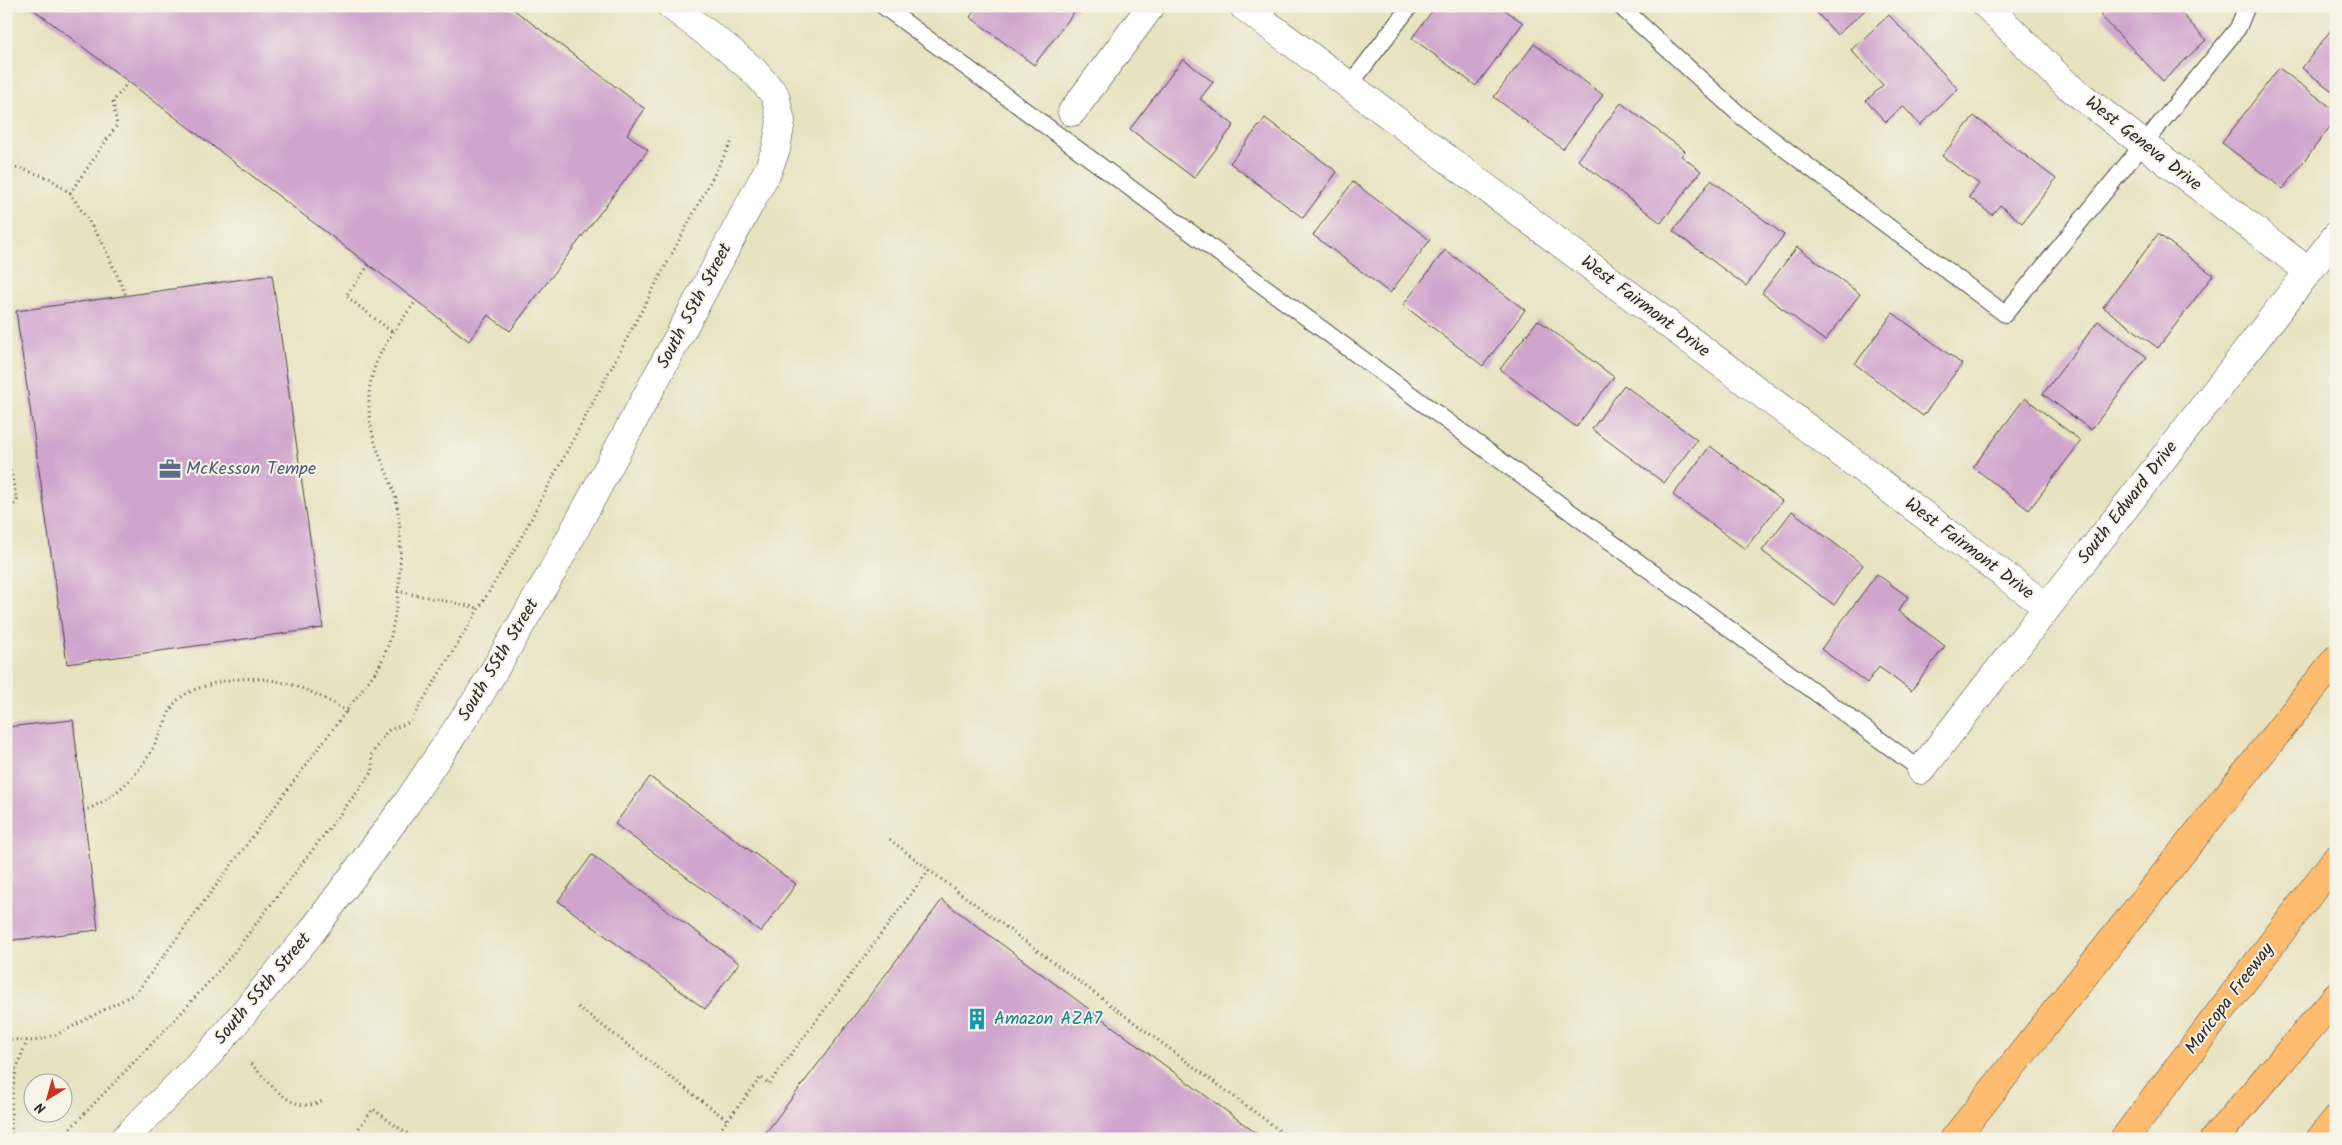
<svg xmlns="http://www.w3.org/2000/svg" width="2342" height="1145" font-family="Kalam,sans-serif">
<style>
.building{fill:#cfa4cd}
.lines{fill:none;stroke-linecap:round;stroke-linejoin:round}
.service-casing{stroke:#474641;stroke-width:18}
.minor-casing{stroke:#474641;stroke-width:29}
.motorway-casing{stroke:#474641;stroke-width:29}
.path{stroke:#474641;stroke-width:3;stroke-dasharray:1 4;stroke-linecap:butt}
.service{stroke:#fff;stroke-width:16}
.minor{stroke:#fff;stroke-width:28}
.motorway{stroke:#fdbc70;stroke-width:28}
.labels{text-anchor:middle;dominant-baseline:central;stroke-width:4;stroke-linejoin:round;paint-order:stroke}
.street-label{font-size:18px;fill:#2b2b2b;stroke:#f7f3e8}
.service-label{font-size:18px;fill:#4e5e75;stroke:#f7f3e8;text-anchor:start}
.culture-label{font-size:18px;fill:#0d838f;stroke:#f7f3e8;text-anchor:start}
</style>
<rect width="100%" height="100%" fill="#f7f3e8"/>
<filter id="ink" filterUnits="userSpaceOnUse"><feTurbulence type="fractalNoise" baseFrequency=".02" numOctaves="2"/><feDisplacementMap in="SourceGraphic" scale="10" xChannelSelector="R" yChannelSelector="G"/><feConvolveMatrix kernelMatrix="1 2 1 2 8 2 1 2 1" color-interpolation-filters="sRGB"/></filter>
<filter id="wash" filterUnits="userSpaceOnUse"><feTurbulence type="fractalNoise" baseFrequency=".0096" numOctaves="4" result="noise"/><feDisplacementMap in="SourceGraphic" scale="20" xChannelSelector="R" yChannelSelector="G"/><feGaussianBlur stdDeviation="1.12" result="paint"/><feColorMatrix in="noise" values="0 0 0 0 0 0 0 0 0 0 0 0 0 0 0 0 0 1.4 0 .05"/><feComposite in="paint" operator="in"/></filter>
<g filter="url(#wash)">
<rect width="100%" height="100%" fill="#e7e2c0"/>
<g id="blocks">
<path class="building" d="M29,6H509L645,109L627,134L648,150L510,331L488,315L469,341Z
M978,6H1079L1034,65L970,17Z
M1436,6H1500L1523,23L1476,86L1412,38Z
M1811,6H1870L1837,35Z
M2109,6H2175L2206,40L2163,81L2100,15Z
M1889,15L1958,89L1920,125L1903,106L1886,122L1866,101L1883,85L1851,50Z
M2336,23V94L2302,68Z
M1534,44L1603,95L1563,149L1494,97Z
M1183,59L1213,82L1200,99L1234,125L1194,178L1130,129Z
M2279,68L2336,111V119L2283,189L2222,143Z
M1621,103L1685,151L1681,156L1701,171L1661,223L1578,160Z
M1974,116L2056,179L2022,223L2000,205L1992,215L1969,197L1979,184L1942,156Z
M1265,118L1337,172L1303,218L1230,163Z
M1711,180L1784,235L1746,286L1673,231Z
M1353,182L1430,240L1390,293L1313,235Z
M2158,234L2213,275L2158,348L2103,307Z
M1797,247L1860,294L1825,341L1762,293Z
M1445,250L1525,310L1483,366L1403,305Z
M272,275L323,628L67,664L16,311Z
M1893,313L1962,364L1923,416L1855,364Z
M1538,320L1614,377L1576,427L1500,369Z
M2098,321L2147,357L2091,430L2043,394Z
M1624,385L1697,440L1664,483L1592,429Z
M2025,398L2081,441L2029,510L1973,467Z
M1710,446L1782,501L1745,549L1673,495Z
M1792,511L1863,565L1834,605L1762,551Z
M1877,574L1908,597L1898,611L1945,646L1911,691L1879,667L1867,683L1821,649Z
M73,720L98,930L6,941V727Z
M650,777L796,884L761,932L615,824Z
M592,855L739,963L705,1009L558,901Z
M942,900L1264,1139H761Z"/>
</g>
</g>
<g filter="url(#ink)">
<use href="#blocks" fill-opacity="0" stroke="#474641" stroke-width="1"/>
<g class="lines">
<g class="service-casing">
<path id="service" d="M883,6L1921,770
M1620,6L1741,116L2005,314L2238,28L2247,6
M1349,86L1410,6"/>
</g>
<g class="minor-casing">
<path id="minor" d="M1243,6L2047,607
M1987,6L2067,85L2308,271
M1072,112L1151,6
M1921,770L2336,236
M124,1139L209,1054L310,934L407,803L479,696L552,572L768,170L776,149L781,121L775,95L755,72L727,48L671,6"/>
</g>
<g class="motorway-casing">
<path id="motorway" d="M1954,1139L2336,659
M2124,1139L2336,859
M2214,1139L2336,997
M2320,1139L2336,1119"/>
</g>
<path class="path" d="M6,168H19L49,178L70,193L102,242L126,295
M70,193L117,125L113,102L128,82
M369,265L346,296L392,332
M6,462L9,464L17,500L6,516
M397,591L479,608
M83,811C116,799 144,770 158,738C164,727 168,710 177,701C185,692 199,688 211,684C261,670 305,684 347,712
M929,870L1291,1139
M578,1007L727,1120
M6,1039L35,1041L58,1034L136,993L379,667C383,657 389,646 391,635C400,596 405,535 395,496C389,475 378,456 373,435C359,375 382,346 416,301
M251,1064C266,1079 285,1106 308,1105C313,1105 319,1102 324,1101
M359,1128L373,1109L414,1139
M12,1139C10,1099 11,1078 27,1041
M60,1139L182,1012L229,959L373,771L371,755L387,731L410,722L516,547L733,139
M713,1139L761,1077L769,1084L929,870L887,837"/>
<use href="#service" class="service"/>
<use href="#minor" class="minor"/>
<use href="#motorway" class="motorway"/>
</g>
</g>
<defs>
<g id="office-bare" transform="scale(1.725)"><path d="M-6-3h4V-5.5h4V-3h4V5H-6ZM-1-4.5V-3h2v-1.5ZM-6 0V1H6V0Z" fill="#5c6f8a" stroke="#f7f3e8" stroke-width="2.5" paint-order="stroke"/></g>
<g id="building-bare" transform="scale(1.725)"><path d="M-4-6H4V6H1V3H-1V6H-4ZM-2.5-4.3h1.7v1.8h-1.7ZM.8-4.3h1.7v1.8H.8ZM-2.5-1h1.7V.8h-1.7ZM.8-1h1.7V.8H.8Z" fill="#0f9aa8" stroke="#f7f3e8" stroke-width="2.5" paint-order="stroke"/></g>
</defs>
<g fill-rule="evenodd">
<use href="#office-bare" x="170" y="469"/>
<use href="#building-bare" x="977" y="1019"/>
</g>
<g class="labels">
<g class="street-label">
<text transform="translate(2143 144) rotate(38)">West Geneva Drive</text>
<text transform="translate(695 306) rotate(-62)">South 55th Street</text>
<text transform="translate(1645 307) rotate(37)">West Fairmont Drive</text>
<text transform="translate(2128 503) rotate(-52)">South Edward Drive</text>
<text transform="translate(1969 549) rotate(37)">West Fairmont Drive</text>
<text transform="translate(499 660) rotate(-59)">South 55th Street</text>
<text transform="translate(263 989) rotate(-50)">South 55th Street</text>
<text transform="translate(2230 999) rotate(-53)">Maricopa Freeway</text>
</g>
<g class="service-label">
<text x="186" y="469">McKesson Tempe</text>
</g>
<g class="culture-label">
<text x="994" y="1019">Amazon AZA7</text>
</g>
</g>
<rect width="2342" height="1145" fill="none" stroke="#f7f3e8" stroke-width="25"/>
<g transform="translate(48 1098) rotate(217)"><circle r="24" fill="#f7f3e8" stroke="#a5a39c"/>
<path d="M0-4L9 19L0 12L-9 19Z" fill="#c8321e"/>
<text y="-8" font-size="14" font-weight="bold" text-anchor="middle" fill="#2b2b2b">N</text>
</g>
</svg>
